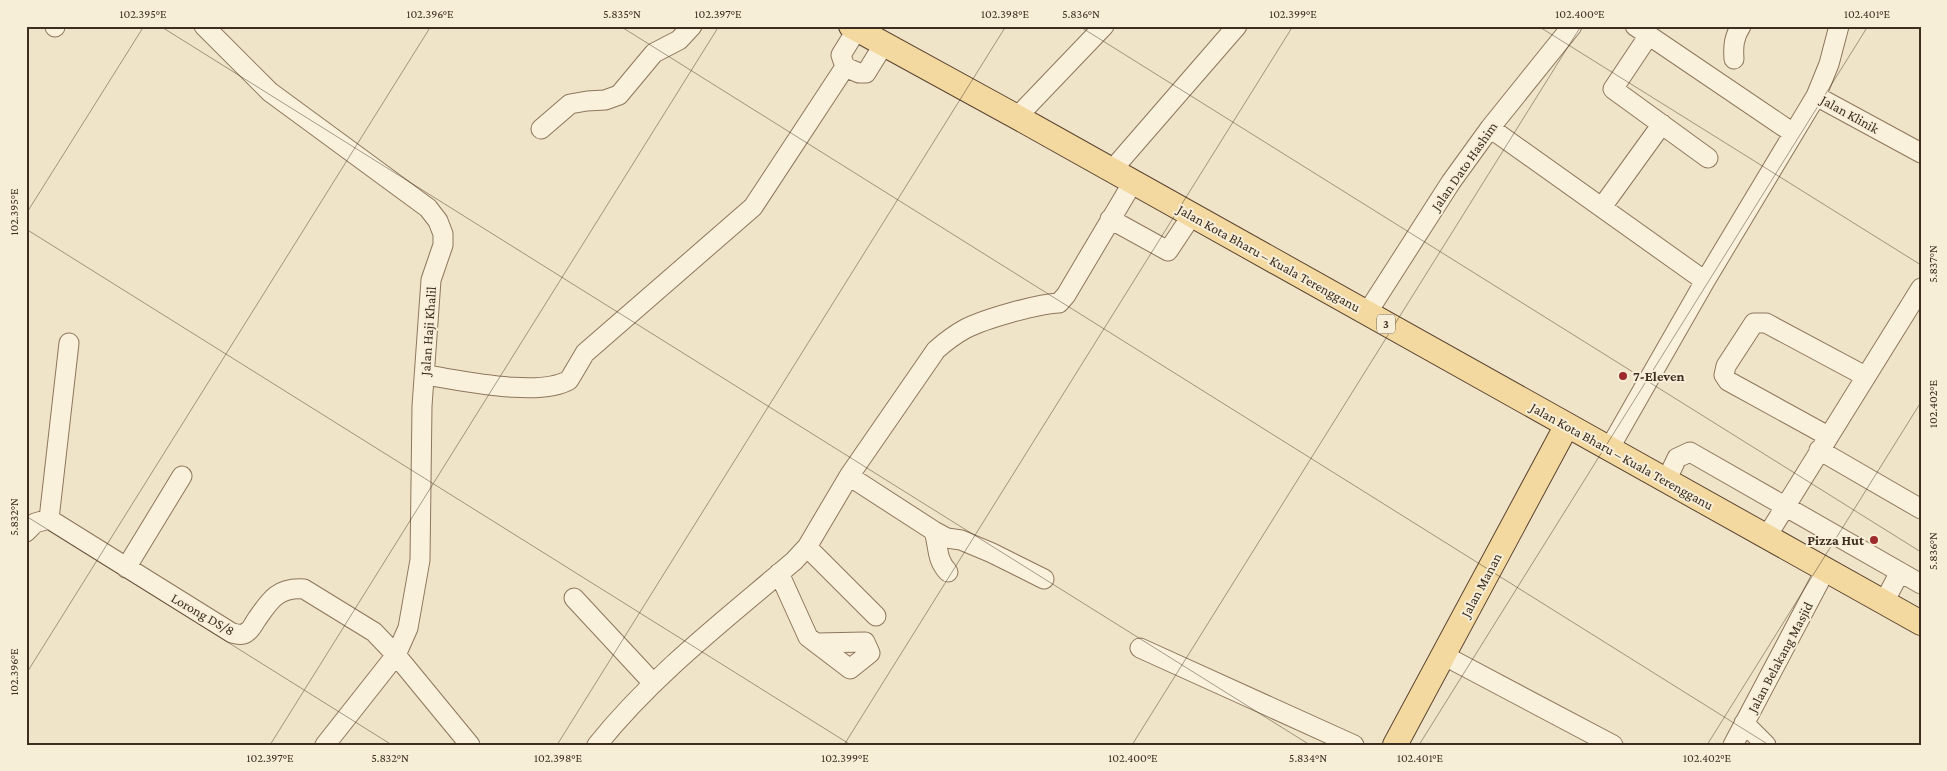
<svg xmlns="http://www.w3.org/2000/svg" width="1947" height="771" viewBox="0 0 1947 771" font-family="'Crimson Pro',serif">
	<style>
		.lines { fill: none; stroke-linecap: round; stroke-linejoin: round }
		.minor-casing { stroke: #8d765c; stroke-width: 21 }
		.major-casing { stroke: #5b4430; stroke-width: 26 }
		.minor { stroke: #faf1dc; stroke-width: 19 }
		.major { stroke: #f3d9a0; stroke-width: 24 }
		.ticks { fill: none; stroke: #3d2e20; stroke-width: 1; stroke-opacity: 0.45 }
		.poi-dot { fill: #9e2a2b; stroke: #f7eed8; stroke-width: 2 }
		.labels { text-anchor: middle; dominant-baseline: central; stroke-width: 4; stroke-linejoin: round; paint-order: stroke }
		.shield { fill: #f7eed8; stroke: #756857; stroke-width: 1 }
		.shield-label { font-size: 12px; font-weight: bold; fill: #3d2e20 }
		.street-label { font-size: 14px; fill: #3d2e20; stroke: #f7eed8 }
		.poi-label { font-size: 14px; font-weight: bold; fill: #3d2e20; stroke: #f7eed8; text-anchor: start }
		.neatline { fill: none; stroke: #3d2e20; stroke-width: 2 }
		.ticks-label { font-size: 12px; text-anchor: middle; fill: #3d2e20 }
	</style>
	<rect width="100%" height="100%" fill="#f0e4c8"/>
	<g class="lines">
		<defs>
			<path id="minor" d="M204,26L270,92L428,208L438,221L443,234V245L431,280L422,406L420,560L408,628L396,655L325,745
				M1635,26L1793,133
				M1839,26L1829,64L1816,96L1921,153
				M55,27V26
				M1649,35L1613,89L1708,158
				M1734,59C1733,46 1734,37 1741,26
				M845,67L859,73H866L884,44
				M1017,117L1104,26
				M1490,128L1705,281
				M541,129L570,104L587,101L605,100L619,95L654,53L679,40L692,26
				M1112,170L1237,26
				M1602,207L1662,124
				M1110,219L1168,251L1192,215
				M1367,313L1451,182L1490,128L1572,26
				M425,375C461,380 539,398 569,380L585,353L753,207L845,67L841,55L857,29
				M1828,436L1728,381L1724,375L1726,366L1754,323H1766L1865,376
				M1609,449L1705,281L1816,96
				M1819,450L1921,509
				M849,476L934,531L947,538L961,540L992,553L1044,579
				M1666,481L1677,458L1690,452L1921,584
				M49,519L69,343
				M934,531C939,548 936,559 948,572
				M26,532L35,523L49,519L232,633C237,634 243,636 247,632C251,630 254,623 257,619C270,600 278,587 304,589L374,632L396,655L470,745
				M1767,536L1921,288
				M807,547L876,616
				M126,568L182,476
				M779,573L808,637L850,669L870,653L865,642L817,643
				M574,598L653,683
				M1884,602L1900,572
				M1140,648L1354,745
				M1443,655L1613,745
				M1744,723L1766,745
				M597,745C654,674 726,619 794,561L807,547L849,476L936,350C945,342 954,335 965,329C984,319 1037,304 1059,303L1066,295L1133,182
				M1733,745L1826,569"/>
			<path id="major" d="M851,26L1017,117L1921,623
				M1395,745L1567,425"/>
		</defs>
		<!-- minor casing -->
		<use href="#minor" class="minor-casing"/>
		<!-- major casing -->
		<use href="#major" class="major-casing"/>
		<!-- minor -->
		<use href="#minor" class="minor"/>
		<!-- major -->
		<use href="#major" class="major"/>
	</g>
	<!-- ticks -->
	<path class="ticks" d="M160,26L1310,745M620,26L1769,745M1079,26L1921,552M1538,26L1921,265M26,214L144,26M26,229L851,745M26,516L392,745M26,674L431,26M270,745L719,26M557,745L1006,26M844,745L1293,26M1132,745L1581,26M1419,745L1868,26M1707,745L1921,402"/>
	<!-- markers -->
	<g class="poi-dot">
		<circle cx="1623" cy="376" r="5"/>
		<circle cx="1874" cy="540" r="5"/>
	</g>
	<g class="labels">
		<!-- shield labels -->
		<rect class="shield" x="1377" y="314.5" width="18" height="19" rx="4"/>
		<g class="shield-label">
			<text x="1386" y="324">3</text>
		</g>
		<!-- street labels -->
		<g class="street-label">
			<text transform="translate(1850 114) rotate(29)">Jalan Klinik</text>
			<text transform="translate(1464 166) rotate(-55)">Jalan Dato Hashim</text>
			<text transform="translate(1269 258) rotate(29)">Jalan Kota Bharu – Kuala Terengganu</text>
			<text transform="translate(428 331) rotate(-86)">Jalan Haji Khalil</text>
			<text transform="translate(1622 456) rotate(29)">Jalan Kota Bharu – Kuala Terengganu</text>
			<text transform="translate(1481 585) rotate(-62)">Jalan Manan</text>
			<text transform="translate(203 614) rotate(30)">Lorong DS/8</text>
			<text transform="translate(1780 657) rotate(-62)">Jalan Belakang Masjid</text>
		</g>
		<!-- poi labels -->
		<g class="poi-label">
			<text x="1633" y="376">7-Eleven</text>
			<text x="1864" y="540" text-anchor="end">Pizza Hut</text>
		</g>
	</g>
	<!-- border -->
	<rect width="1947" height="771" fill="none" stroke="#f7eed8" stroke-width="55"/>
	<rect x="28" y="28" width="1892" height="716" class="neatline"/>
	<g class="ticks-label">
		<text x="143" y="18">102.395°E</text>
		<text x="430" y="18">102.396°E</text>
		<text x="622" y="18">5.835°N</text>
		<text x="718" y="18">102.397°E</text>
		<text x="1005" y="18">102.398°E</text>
		<text x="1081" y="18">5.836°N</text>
		<text x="1293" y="18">102.399°E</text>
		<text x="1580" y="18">102.400°E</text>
		<text x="1867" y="18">102.401°E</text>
		<text transform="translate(14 212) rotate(-90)" y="4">102.395°E</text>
		<text transform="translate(1933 264) rotate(-90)" y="4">5.837°N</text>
		<text transform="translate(1933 404) rotate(-90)" y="4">102.402°E</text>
		<text transform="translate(14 517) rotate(-90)" y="4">5.832°N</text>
		<text transform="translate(1933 551) rotate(-90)" y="4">5.836°N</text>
		<text transform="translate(14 672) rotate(-90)" y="4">102.396°E</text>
		<text x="270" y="762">102.397°E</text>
		<text x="390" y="762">5.832°N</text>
		<text x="558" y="762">102.398°E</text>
		<text x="845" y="762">102.399°E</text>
		<text x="1133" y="762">102.400°E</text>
		<text x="1308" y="762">5.834°N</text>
		<text x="1420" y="762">102.401°E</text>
		<text x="1707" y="762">102.402°E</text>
	</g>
</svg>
